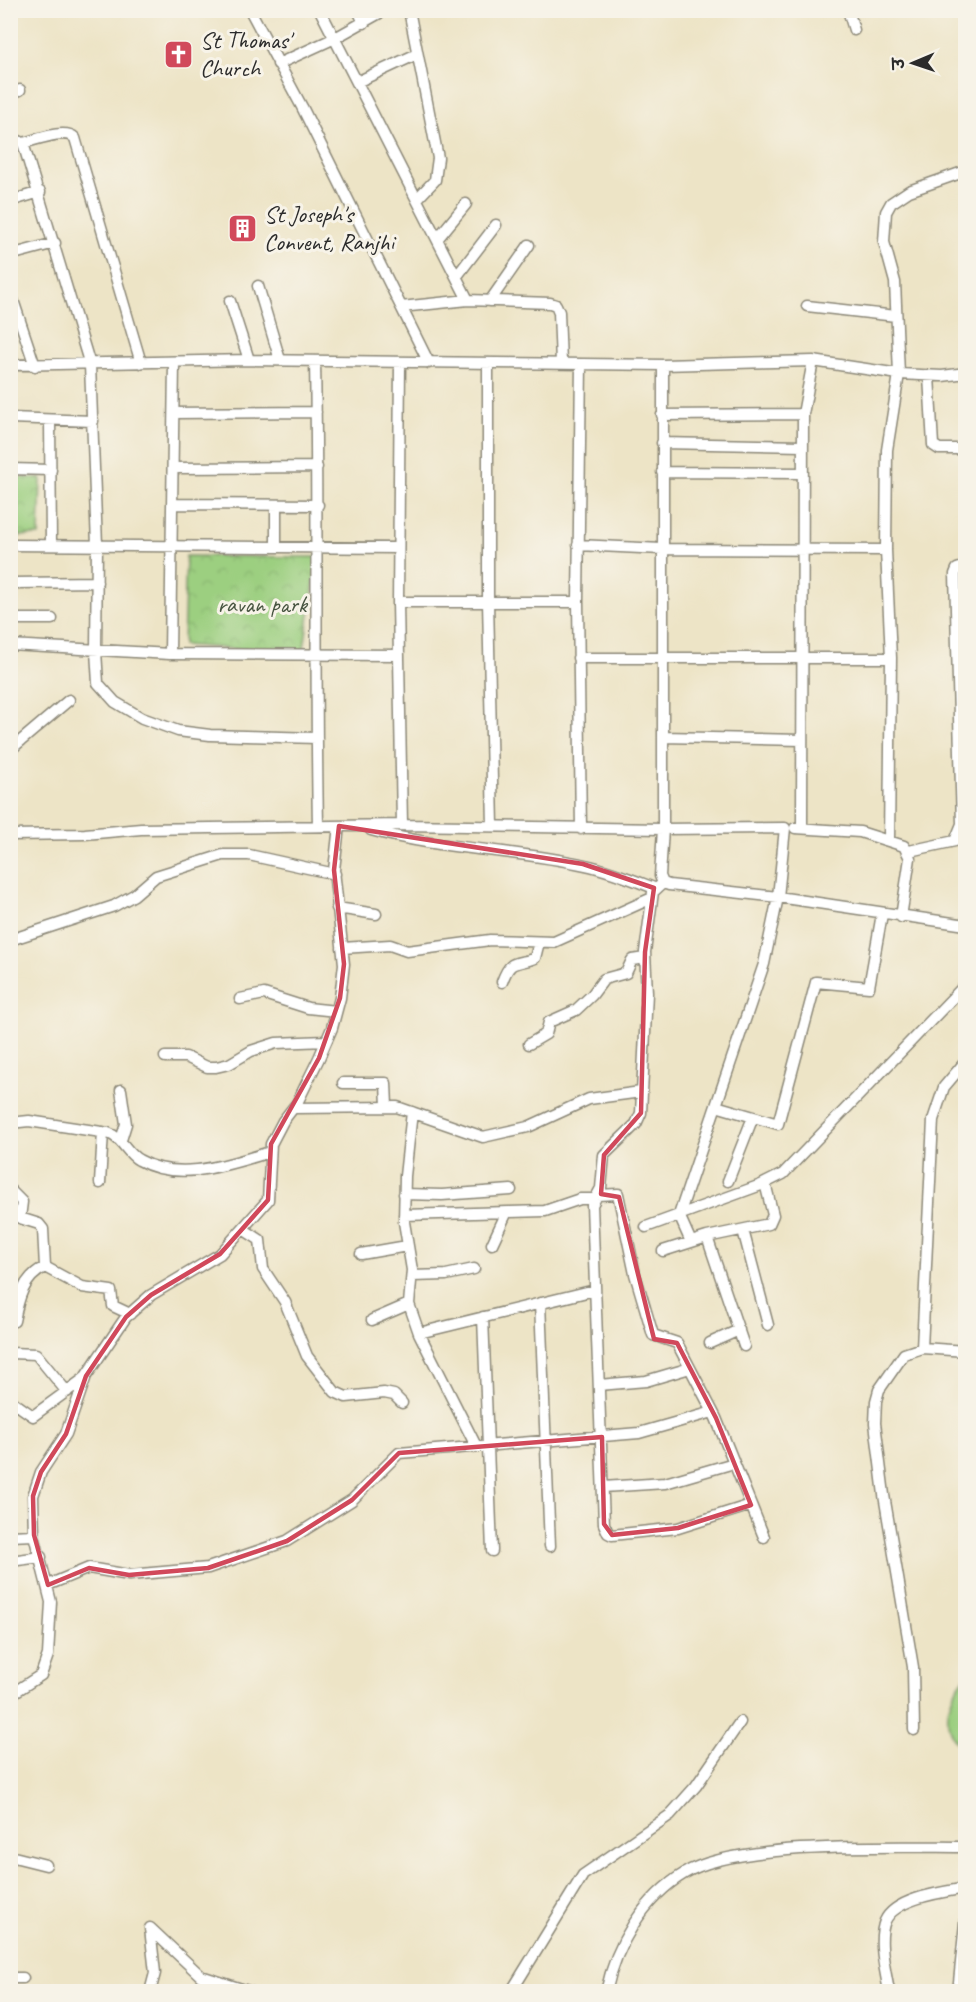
<svg xmlns="http://www.w3.org/2000/svg" width="976" height="2002" viewBox="0 0 976 2002" font-family="Caveat,'Playpen Sans Deva',sans-serif">
	<style>
		.grass { fill: #9ccf80; stroke: #647d56; stroke-width: 1.5 }
		.park { fill: url(#park-crowns); stroke: #647d56; stroke-width: 1.5 }
		.lines { fill: none; stroke-linecap: round; stroke-linejoin: round }
		.minor-casing { stroke: #8c8878; stroke-width: 13 }
		.minor { stroke: #fff; stroke-width: 10 }
		.marked { fill: none; stroke: #d1495b; stroke-width: 4.5; stroke-linejoin: round }
		.labels { text-anchor: middle; dominant-baseline: central; stroke-width: 6; stroke-linejoin: round; paint-order: stroke }
		.poi-label { font-size: 24px; fill: #2b2b2b; stroke: #f7f3e8; text-anchor: start }
		.park-label { font-size: 24px; fill: #475440; stroke: #f7f3e8 }
	</style>
	<defs>
		<pattern id="park-crowns" width="20" height="18" patternUnits="userSpaceOnUse" patternTransform="scale(1.5)"><rect width="20" height="18" fill="#9ccf80"/><path d="M2 6a3 3 0 1 1 6 0M12 15a3 3 0 1 1 6 0" fill="none" stroke="#87b26f"/></pattern>
	</defs>
	<rect width="100%" height="100%" fill="#f7f3e8"/>
	<filter id="ink" filterUnits="userSpaceOnUse"><feTurbulence type="fractalNoise" baseFrequency=".0167" numOctaves="2"/><feDisplacementMap in="SourceGraphic" scale="12" xChannelSelector="R" yChannelSelector="G"/><feConvolveMatrix kernelMatrix="1 2 1 2 8 2 1 2 1" color-interpolation-filters="sRGB"/></filter>
	<filter id="wash" filterUnits="userSpaceOnUse"><feTurbulence type="fractalNoise" baseFrequency=".008" numOctaves="4" result="noise"/><feDisplacementMap in="SourceGraphic" scale="24" xChannelSelector="R" yChannelSelector="G"/><feGaussianBlur stdDeviation="1.35" result="paint"/><feColorMatrix in="noise" values="0 0 0 0 0 0 0 0 0 0 0 0 0 0 0 0 0 1.4 0 .05"/><feComposite in="paint" operator="in"/></filter>
	<g filter="url(#wash)">
		<rect width="100%" height="100%" fill="#ede4c6"/>
		<!-- grass -->
		<path class="grass" d="M965,1677V1752C939,1729 945,1701 965,1677Z"/>
		<!-- park -->
		<path class="park" d="M11,477L41,478L39,535L11,536Z
			M186,556L318,557L303,654L183,645Z"/>
	</g>
	<g filter="url(#ink)">
		<g class="lines">
			<defs>
				<path id="minor" d="M250,10L302,107L429,363
					M320,10L468,300
					M358,10L364,23
					M409,10L438,158L435,180L418,198
					M848,10L854,30
					M278,64L335,38L385,10
					M357,82L417,54
					M10,93L20,90
					M10,137L23,143L90,365L97,545L96,651L98,683L115,702L142,718L178,731L210,735L316,738
					M23,143C36,140 65,128 75,138L141,363
					M966,171L909,191L891,203L886,212L884,242L895,282L899,374L942,376L966,373
					M10,201L40,192
					M438,238L466,204
					M10,255L55,243
					M457,276L496,225
					M258,286L280,360
					M10,291L35,366
					M230,301L249,360
					M490,301L529,245
					M807,306L896,316
					M401,307L468,300L550,303L556,305L559,312L561,363
					M315,362C318,517 315,671 318,826
					M400,363L398,602L402,825
					M488,363V601L493,826
					M10,365L249,360L663,365V829L785,828L778,897L764,964L679,1215L691,1242
					M663,365L813,361L899,374L887,450L886,550L891,658L889,841
					M929,376L933,445L939,449H966
					M174,413L316,412
					M662,415L803,414
					M10,418L93,421
					M50,420L51,545
					M662,443L802,446
					M174,468L317,467
					M10,469L51,470
					M662,472L802,473
					M173,504L318,505
					M10,545L398,548
					M578,545L662,549L886,550
					M276,546V505
					M16,583L97,582
					M398,602H578
					M10,619H52
					M10,645L170,654L399,655
					M170,654L174,363
					M578,658H891
					M663,737L802,740
					M10,750L69,700
					M795,828L860,832L904,846L910,858L901,917
					M802,828L803,414L813,361
					M581,829L578,602L581,364
					M371,830C441,850 515,849 585,865C609,870 631,879 654,888
					M10,835L85,834L141,829L402,825L663,829L660,876L663,883L669,885L778,897L966,925
					M909,851L955,841L962,824L955,574L957,569L966,566
					M663,883L653,892L645,952L647,993L641,1113L636,1124L604,1155L601,1188L592,1205L604,1524L608,1533L612,1535L678,1528L751,1505
					M337,908L376,914
					M10,940L114,906L134,895L156,876L223,855H249L335,874
					M342,948L390,945L407,951L490,940L554,942L652,898
					M502,982C511,957 516,966 535,958L539,942
					M240,999L264,994L308,1008L336,1011
					M529,1044L546,1034L549,1022L576,1010L592,995L604,979L626,973L632,960L645,958
					M165,1057H186L207,1067H216L229,1064L251,1051L276,1043L326,1041
					M343,1083H386L387,1106
					M716,1106L778,1124L816,982L869,987L882,914
					M294,1108L397,1107L483,1137L528,1127L589,1099L641,1092
					M412,1112L405,1176L404,1222L412,1270L409,1304L419,1333L476,1446
					M10,1123L29,1121L108,1133C123,1138 126,1153 139,1160C179,1183 229,1164 270,1152
					M121,1140L126,1124L121,1090
					M728,1181L753,1117
					M100,1183L103,1132
					M10,1190L22,1202L20,1218L39,1224L43,1229L45,1267L82,1287L111,1291L113,1306L130,1314
					M404,1194L442,1195L511,1190
					M597,1195L618,1194L635,1274L653,1335L677,1343L716,1418L764,1537
					M404,1215L545,1211L580,1199H594
					M646,1227L761,1185L783,1174L966,984
					M243,1229L260,1240L263,1269L285,1302L307,1356L335,1392L346,1397L384,1393L394,1395L402,1403
					M743,1230L768,1325
					M707,1237L744,1346
					M492,1244L506,1214
					M663,1251L707,1237L769,1224L773,1215L765,1183
					M361,1254L407,1246
					M412,1276L446,1275L474,1269
					M540,1303L550,1546
					M483,1317L492,1551
					M372,1320L409,1304
					M14,1321C18,1300 23,1277 45,1267
					M419,1333L595,1290
					M710,1343L739,1330
					M922,1348L933,1120L944,1087L966,1061
					M10,1353L36,1354L67,1392
					M599,1385L646,1381L690,1368
					M10,1400L33,1416L85,1378
					M603,1487L665,1483L734,1463
					M10,1536L34,1535
					M10,1561L41,1557
					M48,1585L89,1568L129,1575L208,1568L287,1541L352,1500L399,1453L639,1433L713,1412
					M10,1695L41,1675L48,1655L51,1602L34,1535L33,1496L41,1472L66,1434L86,1376L126,1317L151,1295L220,1254L268,1200L271,1144L283,1121L297,1103L319,1058L332,1028L340,998L344,964L334,870L339,826
					M914,1730L913,1667L884,1495L875,1423L876,1401L879,1390L904,1354L922,1348L966,1351
					M10,1856L46,1865
					M10,1978H23
					M150,1992L155,1973L150,1928L201,1976L251,1992
					M511,1992L583,1875L670,1815L696,1786L740,1722
					M606,1992C616,1945 643,1898 685,1873C737,1841 900,1847 966,1847
					M889,1992C886,1972 877,1941 885,1921C895,1898 943,1892 966,1888
					M958,1992L966,1913"/>
			</defs>
			<!-- minor casing -->
			<use href="#minor" class="minor-casing"/>
			<!-- minor -->
			<use href="#minor" class="minor"/>
		</g>
	</g>
	<!-- marked area -->
	<path class="marked" d="M339,826L583,864L654,888L645,952L641,1113L604,1155L601,1194L619,1197L654,1339L677,1343L716,1418L751,1505L678,1528L612,1535L604,1524L602,1437L399,1453L352,1500L287,1541L208,1568L129,1575L89,1568L48,1585L34,1535L33,1496L41,1472L66,1434L86,1376L126,1317L151,1295L220,1254L268,1200L271,1144L319,1058L340,998L344,964L334,870Z"/>
	<!-- icons -->
	<defs>
		<symbol id="church-square" viewBox="-11 -11 22 22"><rect x="-9" y="-9" width="18" height="18" rx="4" fill="#d1495b" stroke="#f7f3e8"/><path d="M-1.2-6h2.4v3.5h3.3v2.4h-3.3V6h-2.4V-.1h-3.3v-2.4h3.3Z" fill="#fff"/></symbol>
		<symbol id="building-square" viewBox="-11 -11 22 22"><rect x="-9" y="-9" width="18" height="18" rx="4" fill="#d1495b" stroke="#f7f3e8"/><path d="M-4-6H4V6H1V3H-1V6H-4ZM-2.5-4.3h1.7v1.8h-1.7ZM.8-4.3h1.7v1.8H.8ZM-2.5-1h1.7V.8h-1.7ZM.8-1h1.7V.8H.8Z" fill="#fff"/></symbol>
	</defs>
	<g fill-rule="evenodd">
		<use href="#church-square" x="162" y="38" width="33" height="33"/>
		<use href="#building-square" x="226" y="212" width="33" height="33"/>
	</g>
	<g class="labels">
		<!-- poi labels -->
		<g class="poi-label">
			<text x="200" y="40">St Thomas'<tspan x="200" dy="28">Church</tspan></text>
			<text x="264" y="214">St Joseph's<tspan x="264" dy="28">Convent, Ranjhi</tspan></text>
		</g>
		<!-- park labels -->
		<g class="park-label">
			<text x="262" y="604">ravan park</text>
		</g>
	</g>
	<!-- margin -->
	<rect width="976" height="2002" fill="none" stroke="#f7f3e8" stroke-width="36"/>
	<!-- north arrow -->
	<g transform="translate(913 63) rotate(268)" stroke="#f7f3e8" stroke-width="4.5" paint-order="stroke">
	<path d="M0-4.5L10 22L0 15L-10 22Z" fill="#2b2b2b"/>
	<text y="-9" font-size="16" font-weight="bold" text-anchor="middle" fill="#2b2b2b">उ</text>
	</g>
</svg>
